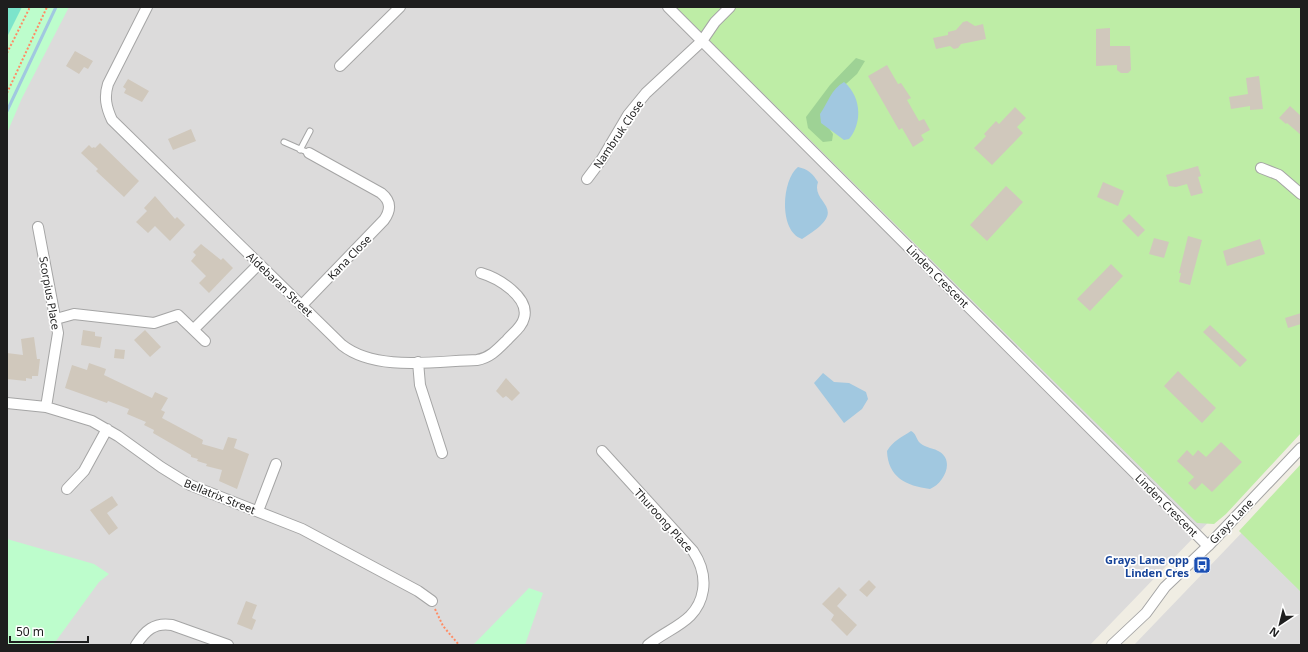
<svg xmlns="http://www.w3.org/2000/svg" width="1308" height="652" viewBox="0 0 1308 652" font-family="'Noto Sans',sans-serif">
	<style>
		.residential { fill: #dcdbdb }
		.grass { fill: #beeda6 }
		.forest { fill: #9ed295 }
		.park { fill: #bdfdcc }
		.pitch { fill: #7ce4cb }
		.water { fill: #a1c8e0 }
		.lines { fill: none; stroke-linecap: round; stroke-linejoin: round }
		.stream { stroke: #a1c8e0; stroke-width: 3 }
		.building { fill: #d0c8bc }
		.lane-casing { stroke: #a5a5a5; stroke-width: 7 }
		.street-casing { stroke: #a5a5a5; stroke-width: 12 }
		.path { stroke: #ff8c65; stroke-width: 2; stroke-dasharray: 2 2; stroke-linecap: butt }
		.lane { stroke: #fff; stroke-width: 5 }
		.street { stroke: #fff; stroke-width: 10 }
		.labels { text-anchor: middle; dominant-baseline: central; stroke-width: 3.5; stroke-linejoin: round; paint-order: stroke }
		.street-label { font-size: 11px; fill: #1e1e1e; stroke: #fff }
		.transit-label { font-size: 11px; font-weight: bold; fill: #164399; stroke: #fff; text-anchor: end }
	</style>
	<rect width="100%" height="100%" fill="#f0ede3"/>
	<!-- residential -->
	<path class="residential" d="M7,7H1301V426L1090,645H7Z
		M1301,471V645H1134Z"/>
	<!-- grass -->
	<path class="grass" d="M676,7H1299L1301,9V433L1226,514L1214,524L1197,523Z
		M1301,464V592L1239,531Z"/>
	<!-- forest -->
	<path class="forest" d="M856,58L865,61L857,74L837,92L823,120L833,134L832,141L823,142L808,128L806,117L830,85Z"/>
	<!-- park -->
	<path class="park" d="M7,7H69L22,98L7,133Z
		M7,539L94,564L109,574L99,582L53,645H7Z
		M529,588L543,593L525,645H473Z"/>
	<!-- pitch -->
	<path class="pitch" d="M7,7H22L7,37Z"/>
	<!-- water -->
	<path class="water" d="M844,82C861,96 863,122 849,139L844,140L821,123L820,114C828,103 831,89 844,82Z
		M798,167C808,169 813,174 818,182C810,205 854,207 802,239C778,231 782,179 798,167Z
		M823,373L834,382L849,383L866,392L868,399L862,409L844,423L814,383Z
		M911,431C916,433 916,439 920,443C926,448 934,448 940,452C955,462 943,484 930,489C906,486 888,477 887,451C893,441 902,437 911,431Z"/>
	<g class="lines">
		<!-- stream -->
		<path class="stream" d="M7,111L56,7"/>
	</g>
	<!-- building -->
	<path class="building" d="M967,21L975,26L983,24L986,39L961,44L958,48L954,49L950,46L936,49L933,38L948,35V32L956,30L963,22Z
		M1110,28V46H1130L1131,70L1128,73H1121L1117,70V65L1096,66V29Z
		M75,51L93,61L88,69L84,67L79,74L66,66Z
		M887,65L898,84L901,83L911,98L907,100L919,121L924,119L930,130L921,135L924,140L913,147L902,128L899,130L868,76Z
		M1259,76L1263,109L1250,110V106L1231,109L1229,97L1248,94L1246,78Z
		M128,79L149,91L142,102L124,93L126,89L123,87Z
		M1290,106L1301,116V135L1287,123L1286,124L1279,118Z
		M1015,107L1026,118L1017,127L1023,133L992,165L974,148L986,136L984,134L996,121L999,124Z
		M191,129L196,141L173,150L168,139Z
		M100,143L139,181L124,197L96,171L98,169L81,153L89,145L92,148L94,147L95,148Z
		M1198,166L1201,176L1198,177L1203,193L1191,196L1187,184L1176,187L1169,186L1166,175Z
		M1103,182L1124,191L1118,206L1097,197Z
		M1006,186L1023,202L987,241L970,225Z
		M155,196L175,219L177,217L185,225L170,241L155,226L148,233L136,222L147,211L144,208Z
		M1129,214L1145,230L1138,237L1122,221Z
		M1188,236L1202,240L1190,285L1179,282L1181,273H1179Z
		M1154,238L1169,242L1164,258L1149,254Z
		M1260,239L1265,254L1227,266L1223,251Z
		M201,244L221,260L223,258L233,268L209,293L199,283L206,276L191,261L196,255L193,252Z
		M1111,264L1123,276L1090,311L1077,299Z
		M1301,313V324L1288,328L1285,318Z
		M1210,325L1247,360L1240,367L1203,332Z
		M83,330L95,332V336L102,337L100,348L81,345Z
		M145,330L161,347L150,357L134,340Z
		M34,337L37,359H40L38,376H32V379L26,378V381L7,379V353L23,355L21,339Z
		M115,349L125,350L124,359L114,358Z
		M89,363L106,369L104,375L152,398L155,392L168,398L161,410L165,412L162,418L203,440L202,444L223,450L228,437L237,439L234,448L249,454L237,489L219,481L222,470L206,466L207,464L197,461L198,459L191,457V455L153,433L154,430L144,425L146,422L127,414L129,409L108,401L107,403L65,388L72,365L87,370Z
		M1178,371L1216,408L1202,423L1164,386Z
		M506,378L520,393L512,401L506,396L503,398L496,391Z
		M1221,442L1242,462L1212,492L1202,483L1195,490L1188,483L1194,477L1177,461L1187,450L1193,456L1198,450L1206,457Z
		M112,496L118,505L107,513L118,528L109,535L90,510Z
		M869,580L876,587L867,597L859,590Z
		M839,587L847,595L837,606L857,625L847,636L831,620L834,615L822,604Z
		M246,601L257,605L252,618L256,620L252,630L237,624Z"/>
	<g class="lines">
		<defs>
			<path id="lane" d="M284,142L309,153
				M300,150L310,131"/>
			<path id="street" d="M147,7L108,84C104,97 106,107 112,120L342,345C376,372 436,361 477,360C490,358 498,349 507,340C513,333 522,327 524,318C530,297 498,278 481,273
				M668,7L1208,546
				M340,66L400,7
				M1261,168L1279,175L1301,194
				M587,179L602,159L628,115L646,93L702,41L715,22L730,7
				M38,227L58,333L46,407
				M302,305L384,220C391,210 391,201 381,193L309,153
				M56,319L74,314L154,323L178,315L205,341
				M194,329L259,264
				M418,362L420,385L442,453
				M7,403L46,407L92,421L118,436L161,467L190,485L302,529L418,591L432,601
				M602,451L693,551C701,563 705,576 703,590C698,622 670,627 648,645
				M67,489L84,471L107,429
				M258,511L276,464
				M136,645C145,631 154,622 172,625L228,645
				M1112,645L1146,613L1165,587L1208,546L1301,448"/>
		</defs>
		<!-- lane casing -->
		<use href="#lane" class="lane-casing"/>
		<!-- street casing -->
		<use href="#street" class="street-casing"/>
		<!-- path -->
		<path class="path" d="M7,53L30,7
			M7,93L47,7
			M435,609L443,626L459,645"/>
		<!-- lane -->
		<use href="#lane" class="lane"/>
		<!-- street -->
		<use href="#street" class="street"/>
	</g>
	<!-- icons -->
	<defs>
		<symbol id="bus-square" viewBox="-11 -11 22 22"><rect x="-9" y="-9" width="18" height="18" rx="4" fill="#1a4fb4" stroke="#fff"/><path d="M-5-6H5V4H4V6H2V4H-2V6H-4V4H-5ZM-3.5-4V0h7V-4ZM-3.5 1.2v1.5H-2V1.2ZM2 1.2v1.5H3.5V1.2Z" fill="#fff"/></symbol>
	</defs>
	<g fill-rule="evenodd">
		<use href="#bus-square" x="1192" y="555" width="20" height="20"/>
	</g>
	<g class="labels">
		<!-- street labels -->
		<g class="street-label">
			<text transform="translate(618 134) rotate(-56)">Nambruk Close</text>
			<text transform="translate(349 257) rotate(-46)">Kana Close</text>
			<text transform="translate(938 276) rotate(45)">Linden Crescent</text>
			<text transform="translate(280 284) rotate(44)">Aldebaran Street</text>
			<text transform="translate(50 293) rotate(80)">Scorpius Place</text>
			<text transform="translate(220 496) rotate(22)">Bellatrix Street</text>
			<text transform="translate(1167 505) rotate(45)">Linden Crescent</text>
			<text transform="translate(664 520) rotate(48)">Thuroong Place</text>
			<text transform="translate(1231 521) rotate(-46)">Grays Lane</text>
		</g>
		<!-- transit labels -->
		<g class="transit-label">
			<text x="1189" y="559">Grays Lane opp<tspan x="1189" dy="13">Linden Cres</tspan></text>
		</g>
	</g>
	<!-- border -->
	<rect width="1308" height="652" fill="none" stroke="#1e1e1e" stroke-width="16"/>
	<!-- north arrow -->
	<g transform="translate(1280 624) rotate(215)" stroke="#ffffff" stroke-width="3" paint-order="stroke">
	<path d="M0-3L7 15L0 10L-7 15Z" fill="#1e1e1e"/>
	<text y="-6" font-size="11" font-weight="bold" text-anchor="middle" fill="#1e1e1e">N</text>
	</g>
	<!-- scale -->
	<path d="M10 636v6h78v-6" fill="none" stroke="#1e1e1e" stroke-width="2"/>
	<text x="16" y="636" font-size="12" fill="#1e1e1e" stroke="#ffffff" stroke-width="3" paint-order="stroke">50 m</text>
</svg>
